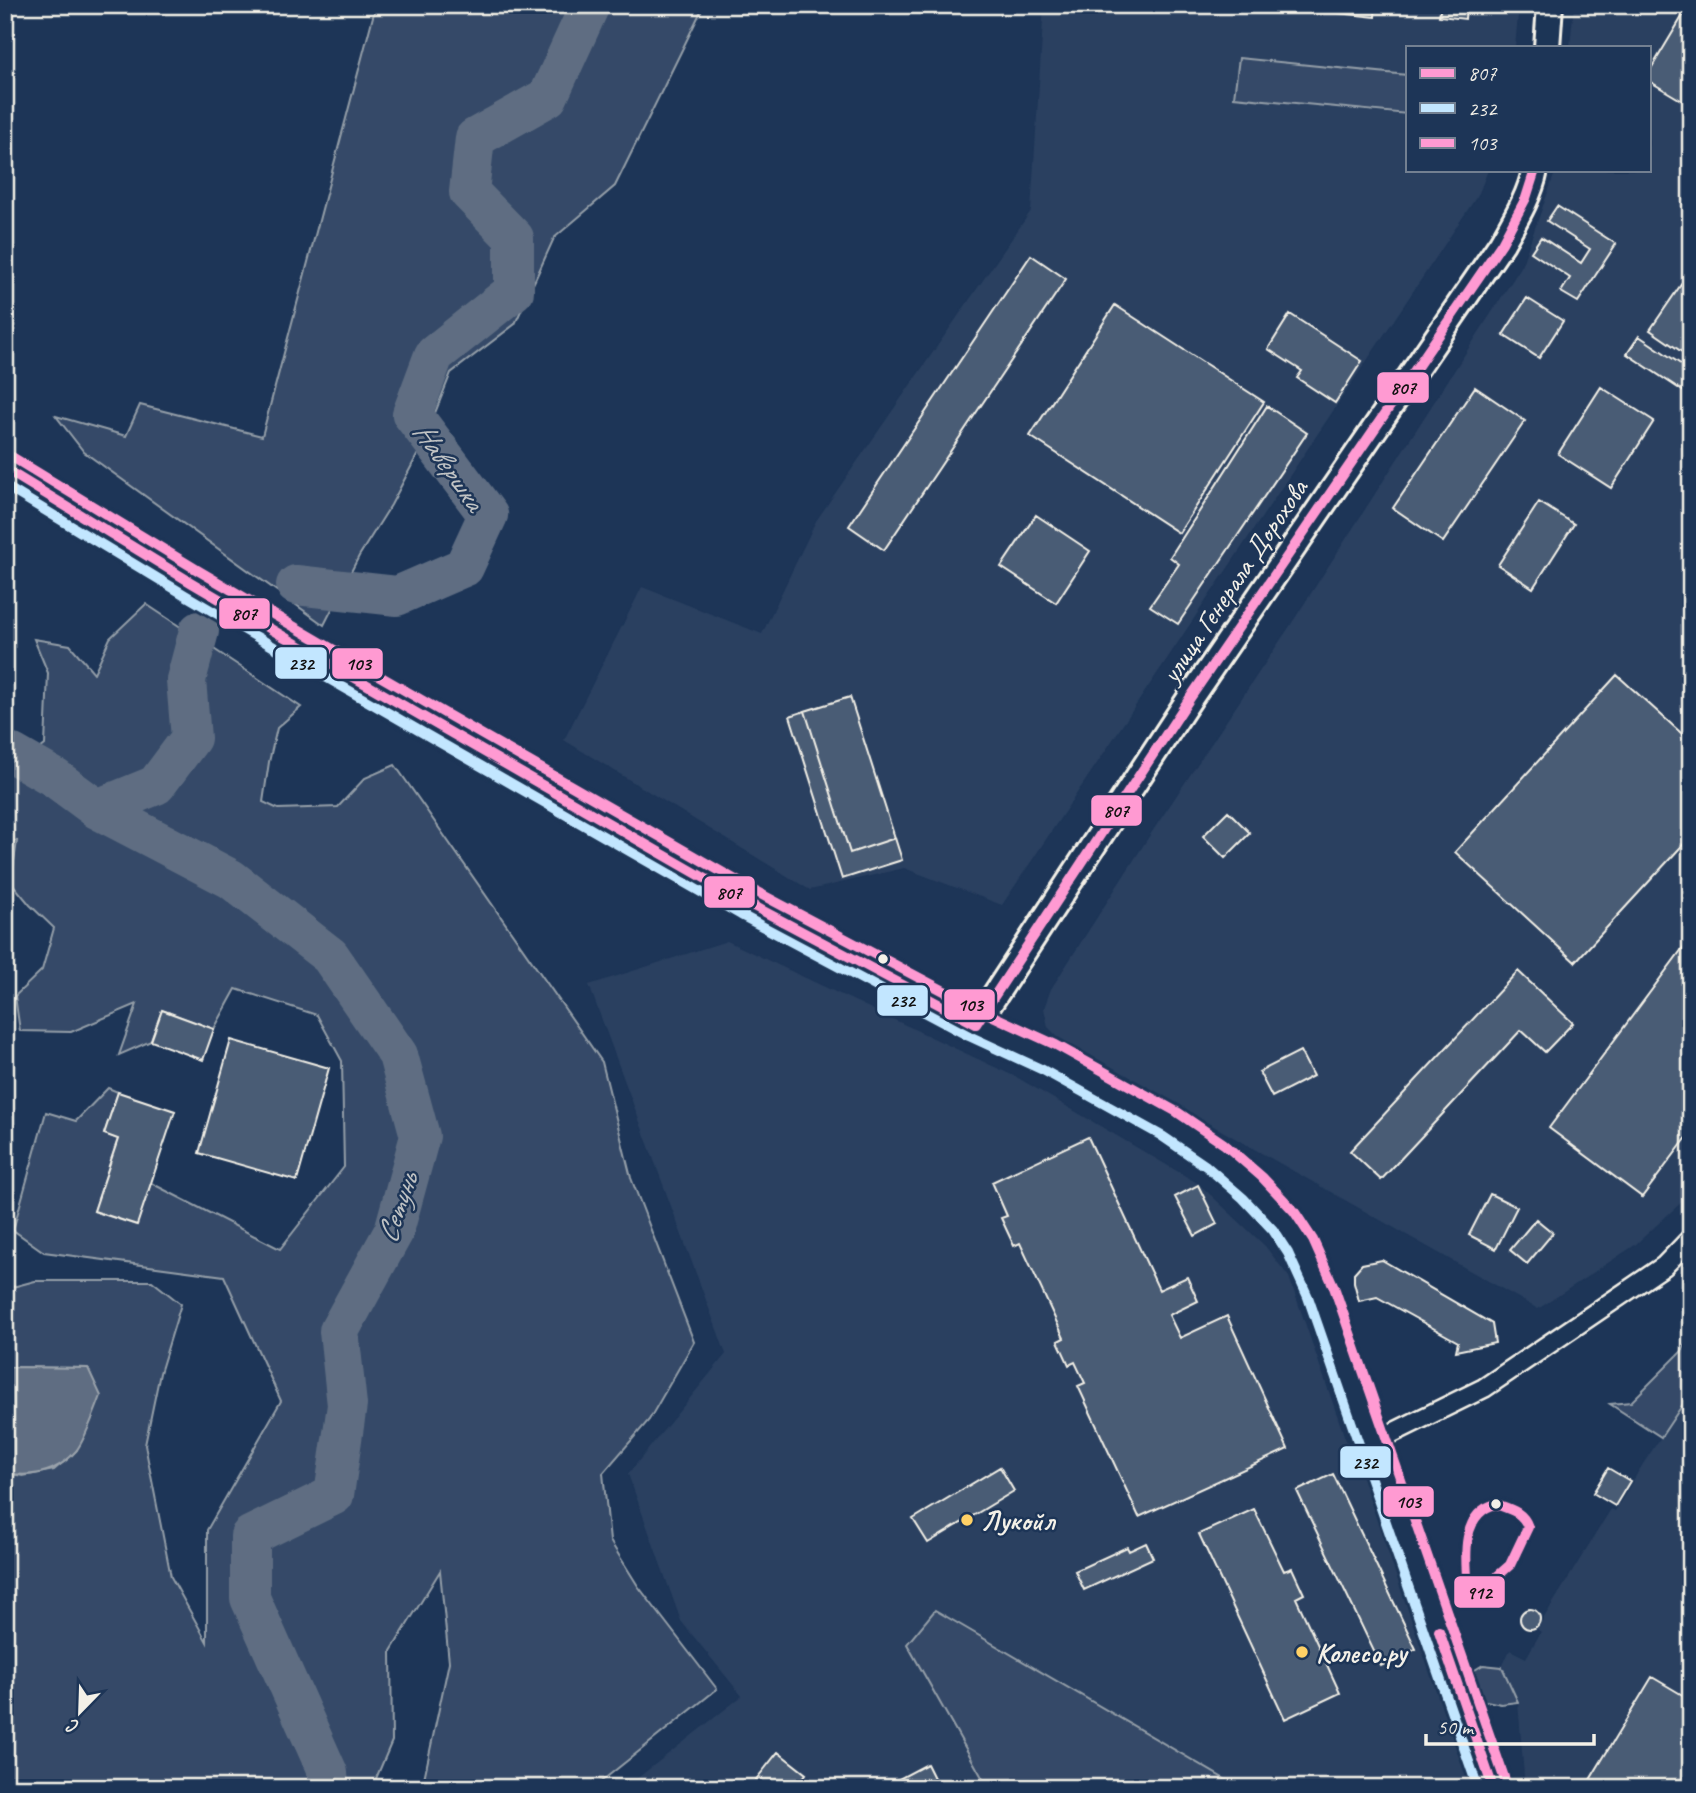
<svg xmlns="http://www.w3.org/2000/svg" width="1696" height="1793" viewBox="0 0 1696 1793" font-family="Caveat,sans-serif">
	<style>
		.built { fill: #2a4060 }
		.green { fill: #354a67; stroke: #949ea8; stroke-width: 2 }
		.water { fill: #5e6d82; stroke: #9aa2ab; stroke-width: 2 }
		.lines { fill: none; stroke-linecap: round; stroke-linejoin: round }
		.river { stroke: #5e6d82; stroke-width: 40 }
		.building { fill: #485b74; stroke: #f4f1e8; stroke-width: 2 }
		.street-casing { stroke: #f4f1e8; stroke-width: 23 }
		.secondary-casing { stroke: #f4f1e8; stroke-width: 30 }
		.street { stroke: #1d3557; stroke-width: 18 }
		.secondary { stroke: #1d3557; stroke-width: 24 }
		.bus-1-casing { stroke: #1d3557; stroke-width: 16 }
		.bus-2-casing { stroke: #1d3557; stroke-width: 16 }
		.bus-3-casing { stroke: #1d3557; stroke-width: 16 }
		.bus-4-casing { stroke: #1d3557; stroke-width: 16 }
		.bus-1 { stroke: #ff9ad2; stroke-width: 10 }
		.bus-2 { stroke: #c2e6ff; stroke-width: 10 }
		.bus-3 { stroke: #ff9ad2; stroke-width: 10 }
		.bus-4 { stroke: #ff9ad2; stroke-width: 10 }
		.bus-dot { fill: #f4f1e8; stroke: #1d3557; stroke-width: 2.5 }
		.poi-dot { fill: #ffd166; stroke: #1d3557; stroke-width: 2.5 }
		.labels { text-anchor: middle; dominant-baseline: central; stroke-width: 5; stroke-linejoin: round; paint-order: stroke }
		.street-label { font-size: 28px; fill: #f4f1e8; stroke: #1d3557 }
		.poi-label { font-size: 28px; font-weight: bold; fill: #f4f1e8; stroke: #1d3557; text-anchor: start }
		.water-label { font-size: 30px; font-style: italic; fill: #c0c3c4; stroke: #1d3557 }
		.line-badge { stroke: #1d3557; stroke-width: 2.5 }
		.pale-badge-label { font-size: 19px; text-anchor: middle; font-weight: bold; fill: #111 }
	</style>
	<rect width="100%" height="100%" fill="#1d3557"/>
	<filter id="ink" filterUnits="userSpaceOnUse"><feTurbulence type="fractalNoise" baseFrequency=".0143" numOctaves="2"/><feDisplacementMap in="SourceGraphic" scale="14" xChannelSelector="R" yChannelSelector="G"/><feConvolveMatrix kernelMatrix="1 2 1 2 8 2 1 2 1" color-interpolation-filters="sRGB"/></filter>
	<g filter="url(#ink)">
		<!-- built -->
		<path class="built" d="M1044,5H1519L1515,47H1407V170H1488L1479,193L1002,905L904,868L810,890L564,740L642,587L762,634L816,521L1031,211Z
			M1574,5H1691V1192L1685,1199L1635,1245L1538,1309L1061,1040L1048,1027L1044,1008L1051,989L1150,835L1290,626L1521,267L1556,170H1649V47H1570Z
			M727,941L1018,1078L1199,1184L1265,1246L1289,1277L1345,1438L1364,1477L1453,1718L1471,1788H625L742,1696L681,1621L628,1474L726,1354L589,985Z
			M1691,1392V1788H1525L1518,1702L1502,1667L1510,1650L1526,1658L1541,1632L1537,1629L1611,1509L1615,1511L1643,1464Z"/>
		<!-- green -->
		<path class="green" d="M376,5H704L615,186L554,238L515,324L451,373L421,448L391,505L359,556L324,625L84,452L56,416L126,436L140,405L262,436Z
			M1239,58L1407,75V114L1234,97Z
			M146,604L301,707L277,728L269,762L263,802L278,809L338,807L365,778L395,765L602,1062L631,1178L694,1342L649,1420L603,1473L610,1541L638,1586L717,1689L593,1788H422L449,1662L440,1571L391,1651L392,1741L372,1788H5V1473L23,1476L54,1470L77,1450L87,1368L5,1367V1289L35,1281H152L181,1304L160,1373L145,1445L171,1577L207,1642V1530L281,1401L224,1276L44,1252L13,1230L46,1112L76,1121L108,1088L118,1092L104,1134L118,1139L94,1211L136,1225L151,1183L280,1249L344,1167L342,1061L317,1015L236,989L214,1029L162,1010L151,1041L119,1055L137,1004L71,1032L20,1031L15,996L42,970L54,928L30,905L11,882L17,841L5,840V776L45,745L48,673L34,639L70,645L94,673L110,638Z
			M1691,1335V1392L1661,1437L1610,1404L1631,1402L1682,1351Z
			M935,1610L1240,1788H988L907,1644Z
			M1483,1665L1502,1667L1518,1702L1501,1704L1462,1696L1457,1681Z"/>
		<!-- water -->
		<path class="water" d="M5,1367L88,1368L101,1396C96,1409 84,1442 76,1451C57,1473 33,1478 5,1473Z"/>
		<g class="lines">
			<!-- river -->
			<path class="river" d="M296,585L397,596L464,567L488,515L412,414L434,355L514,291V238L469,192L475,138L548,97L590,5
				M5,753L13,754L55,778L97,809L231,879L330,956L398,1055L420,1136L394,1231L339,1331L347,1405L334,1495L250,1536V1598L328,1773L329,1788
				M97,809L156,785L191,738L186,680L199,631"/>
		</g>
		<!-- building -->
		<path class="building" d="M1263,5H1376L1375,17Z
			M1441,5H1466L1465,19L1439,16Z
			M1688,7L1691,9V106L1649,81V72Z
			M1557,206L1616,244L1578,302L1561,292L1570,278L1531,252L1541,237L1581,263L1590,249L1547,221Z
			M1031,255L1066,279L884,550L849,526Z
			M1691,270V358L1650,330Z
			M1527,298L1563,321L1539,358L1503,335Z
			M1115,305L1264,402L1179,533L1030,436Z
			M1290,314L1362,361L1335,403L1297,378L1302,371L1268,349Z
			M1639,336L1691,371V392L1689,395L1627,354Z
			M1475,387L1525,421L1443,542L1393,508Z
			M1601,387L1654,421L1611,488L1558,454Z
			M1267,406L1307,433L1178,624L1150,606L1179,564L1170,557Z
			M1539,502L1574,524L1533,588L1498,565Z
			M1036,515L1090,551L1056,603L1001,567Z
			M1617,675L1691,742V836L1575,962L1455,852Z
			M850,697L895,838L850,853L805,711Z
			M805,711L850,853L895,838L902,860L842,879L790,716Z
			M1228,811L1250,833L1225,858L1203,836Z
			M1691,937V1132L1642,1197L1549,1128Z
			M1518,971L1573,1023L1545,1052L1521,1030L1381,1180L1350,1151Z
			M162,1010L214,1029L203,1060L151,1041Z
			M231,1040L329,1068L297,1181L199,1153Z
			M1300,1051L1313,1076L1272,1097L1259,1072Z
			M118,1092L175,1111L137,1225L94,1211L118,1139L104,1134Z
			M1088,1137L1159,1290L1187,1277L1198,1301L1169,1315L1180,1338L1227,1316L1288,1449L1139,1517L1078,1386L1085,1383L1075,1362L1069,1365L1058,1341L1064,1338L1020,1243L1014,1246L1001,1218L1007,1216L992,1182Z
			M1198,1185L1217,1224L1195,1236L1175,1197Z
			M1490,1194L1517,1207L1496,1249L1469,1235Z
			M1536,1219L1553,1233L1527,1264L1510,1250Z
			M1382,1260L1492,1324L1495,1343L1456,1351L1458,1342L1377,1297L1359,1301L1354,1282V1273L1362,1264Z
			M1000,1467L1014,1491L928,1543L913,1519Z
			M1608,1468L1630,1481L1615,1506L1593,1493Z
			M1333,1474L1416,1649L1381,1666L1297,1491Z
			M1254,1509L1284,1571L1292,1568L1304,1594L1296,1598L1340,1693L1285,1719L1199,1534Z
			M1146,1543L1153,1558L1084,1590L1075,1571L1127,1547L1129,1551Z
			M1520 1619a10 10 0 1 1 20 0a10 10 0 1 1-20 0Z
			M1652,1677L1691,1700V1788H1585Z
			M778,1752L806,1774L795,1788H761L754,1782Z
			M927,1764L939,1788H882Z"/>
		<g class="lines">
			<defs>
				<path id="street" d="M1374,1442L1484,1388L1664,1266L1691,1238"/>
				<path id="secondary" d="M1547,47L1550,5
					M5,469L192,583L322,659L748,903L976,1024L1049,1057L1169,1124L1215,1155L1253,1188L1284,1221L1300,1246L1321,1292L1374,1442L1493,1788
					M976,1024L1190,698L1502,243C1515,220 1530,196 1535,170"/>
			</defs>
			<!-- street casing -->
			<use href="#street" class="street-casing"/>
			<!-- secondary casing -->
			<use href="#secondary" class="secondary-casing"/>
			<!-- street -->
			<use href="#street" class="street"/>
			<!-- secondary -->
			<use href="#secondary" class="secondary"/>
			<defs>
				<path id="bus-1" d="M5,469L192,583L322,659L748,903L976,1024
					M976,1024L1190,698L1502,243L1526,198L1535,170"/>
				<path id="bus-2" d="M5,486L185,595L315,671L741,915L969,1036L1043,1070L1162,1136L1206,1166L1243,1198L1273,1230L1288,1253L1308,1297L1478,1788"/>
				<path id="bus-3" d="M12,457L199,571L329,647L755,891L982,1011L1056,1045L1177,1112L1224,1144L1262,1177L1294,1211L1313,1240L1334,1287L1506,1783"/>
				<path id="bus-4" d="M1496,1504C1510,1509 1523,1512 1528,1527L1510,1565L1469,1601C1467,1570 1456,1514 1496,1504Z
					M1439,1631L1493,1788"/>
			</defs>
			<!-- bus-1 casing -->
			<use href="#bus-1" class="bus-1-casing"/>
			<!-- bus-2 casing -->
			<use href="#bus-2" class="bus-2-casing"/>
			<!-- bus-3 casing -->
			<use href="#bus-3" class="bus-3-casing"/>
			<!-- bus-4 casing -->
			<use href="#bus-4" class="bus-4-casing"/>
			<!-- bus-1 -->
			<use href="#bus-1" class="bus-1"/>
			<!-- bus-2 -->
			<use href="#bus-2" class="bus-2"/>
			<!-- bus-3 -->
			<use href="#bus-3" class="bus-3"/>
			<!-- bus-4 -->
			<use href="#bus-4" class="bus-4"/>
		</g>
	</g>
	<!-- markers -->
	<g class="bus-dot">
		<circle cx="883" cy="959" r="6"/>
		<circle cx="1496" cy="1504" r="6"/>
	</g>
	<g class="poi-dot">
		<circle cx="967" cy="1520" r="7"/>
		<circle cx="1302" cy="1652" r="7"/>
	</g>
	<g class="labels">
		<!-- street labels -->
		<g class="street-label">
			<text transform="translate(1234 581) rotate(-56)">улица Генерала Дорохова</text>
		</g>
		<!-- poi labels -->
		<g class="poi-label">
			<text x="981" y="1520">Лукойл</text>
			<text x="1316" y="1652">Колесо.ру</text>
		</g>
		<!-- water labels -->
		<g class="water-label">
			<text transform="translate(449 466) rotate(55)">Навершка</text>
			<text transform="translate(397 1208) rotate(-71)">Сетунь</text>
		</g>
	</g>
	<g class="line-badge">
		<rect x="1376" y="371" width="54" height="33" rx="7" fill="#ff9ad2"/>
		<rect x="218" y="597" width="53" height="33" rx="7" fill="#ff9ad2"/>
		<rect x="274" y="646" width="54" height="34" rx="7" fill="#c2e6ff"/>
		<rect x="331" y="647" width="53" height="33" rx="7" fill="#ff9ad2"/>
		<rect x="1090" y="794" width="53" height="33" rx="7" fill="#ff9ad2"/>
		<rect x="703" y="875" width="53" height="34" rx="7" fill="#ff9ad2"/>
		<rect x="876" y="984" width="53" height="33" rx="7" fill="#c2e6ff"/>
		<rect x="943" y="988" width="53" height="33" rx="7" fill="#ff9ad2"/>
		<rect x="1339" y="1445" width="53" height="34" rx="7" fill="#c2e6ff"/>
		<rect x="1382" y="1485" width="53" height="33" rx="7" fill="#ff9ad2"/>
		<rect x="1453" y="1575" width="53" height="34" rx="7" fill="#ff9ad2"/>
	</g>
	<g class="pale-badge-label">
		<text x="1403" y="394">807</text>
		<text x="244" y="620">807</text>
		<text x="301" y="670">232</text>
		<text x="358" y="670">103</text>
		<text x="1116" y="817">807</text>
		<text x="729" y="899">807</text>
		<text x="902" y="1007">232</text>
		<text x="970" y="1011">103</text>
		<text x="1365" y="1469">232</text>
		<text x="1408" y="1508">103</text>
		<text x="1479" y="1599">912</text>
	</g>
	<!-- margin -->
	<rect width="1696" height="1793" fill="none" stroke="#1d3557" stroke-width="28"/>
	<rect x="14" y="14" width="1668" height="1765" fill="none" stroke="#f4f1e8" stroke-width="2.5" filter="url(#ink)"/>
	<!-- legend -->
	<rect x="1406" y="46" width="245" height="126" fill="#1d3557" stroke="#738091" stroke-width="2"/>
	<rect x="1420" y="68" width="35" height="10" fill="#ff9ad2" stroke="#738091" stroke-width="2"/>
	<text x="1468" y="80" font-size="21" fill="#f4f1e8">807</text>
	<rect x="1420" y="103" width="35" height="10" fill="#c2e6ff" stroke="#738091" stroke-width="2"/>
	<text x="1468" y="116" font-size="21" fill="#f4f1e8">232</text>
	<rect x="1420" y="138" width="35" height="10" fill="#ff9ad2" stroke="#738091" stroke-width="2"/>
	<text x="1468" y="150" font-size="21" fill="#f4f1e8">103</text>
	<!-- north arrow -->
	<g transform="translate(80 1712) rotate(203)" stroke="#1d3557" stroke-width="5" paint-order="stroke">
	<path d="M0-5L12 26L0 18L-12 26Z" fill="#f4f1e8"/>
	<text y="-10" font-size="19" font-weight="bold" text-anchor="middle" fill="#f4f1e8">С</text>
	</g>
	<!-- scale -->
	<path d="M1426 1734v10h168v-10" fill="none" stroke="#f4f1e8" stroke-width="3.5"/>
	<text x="1437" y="1734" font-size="21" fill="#f4f1e8" stroke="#1d3557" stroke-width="5" paint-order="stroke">50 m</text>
</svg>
